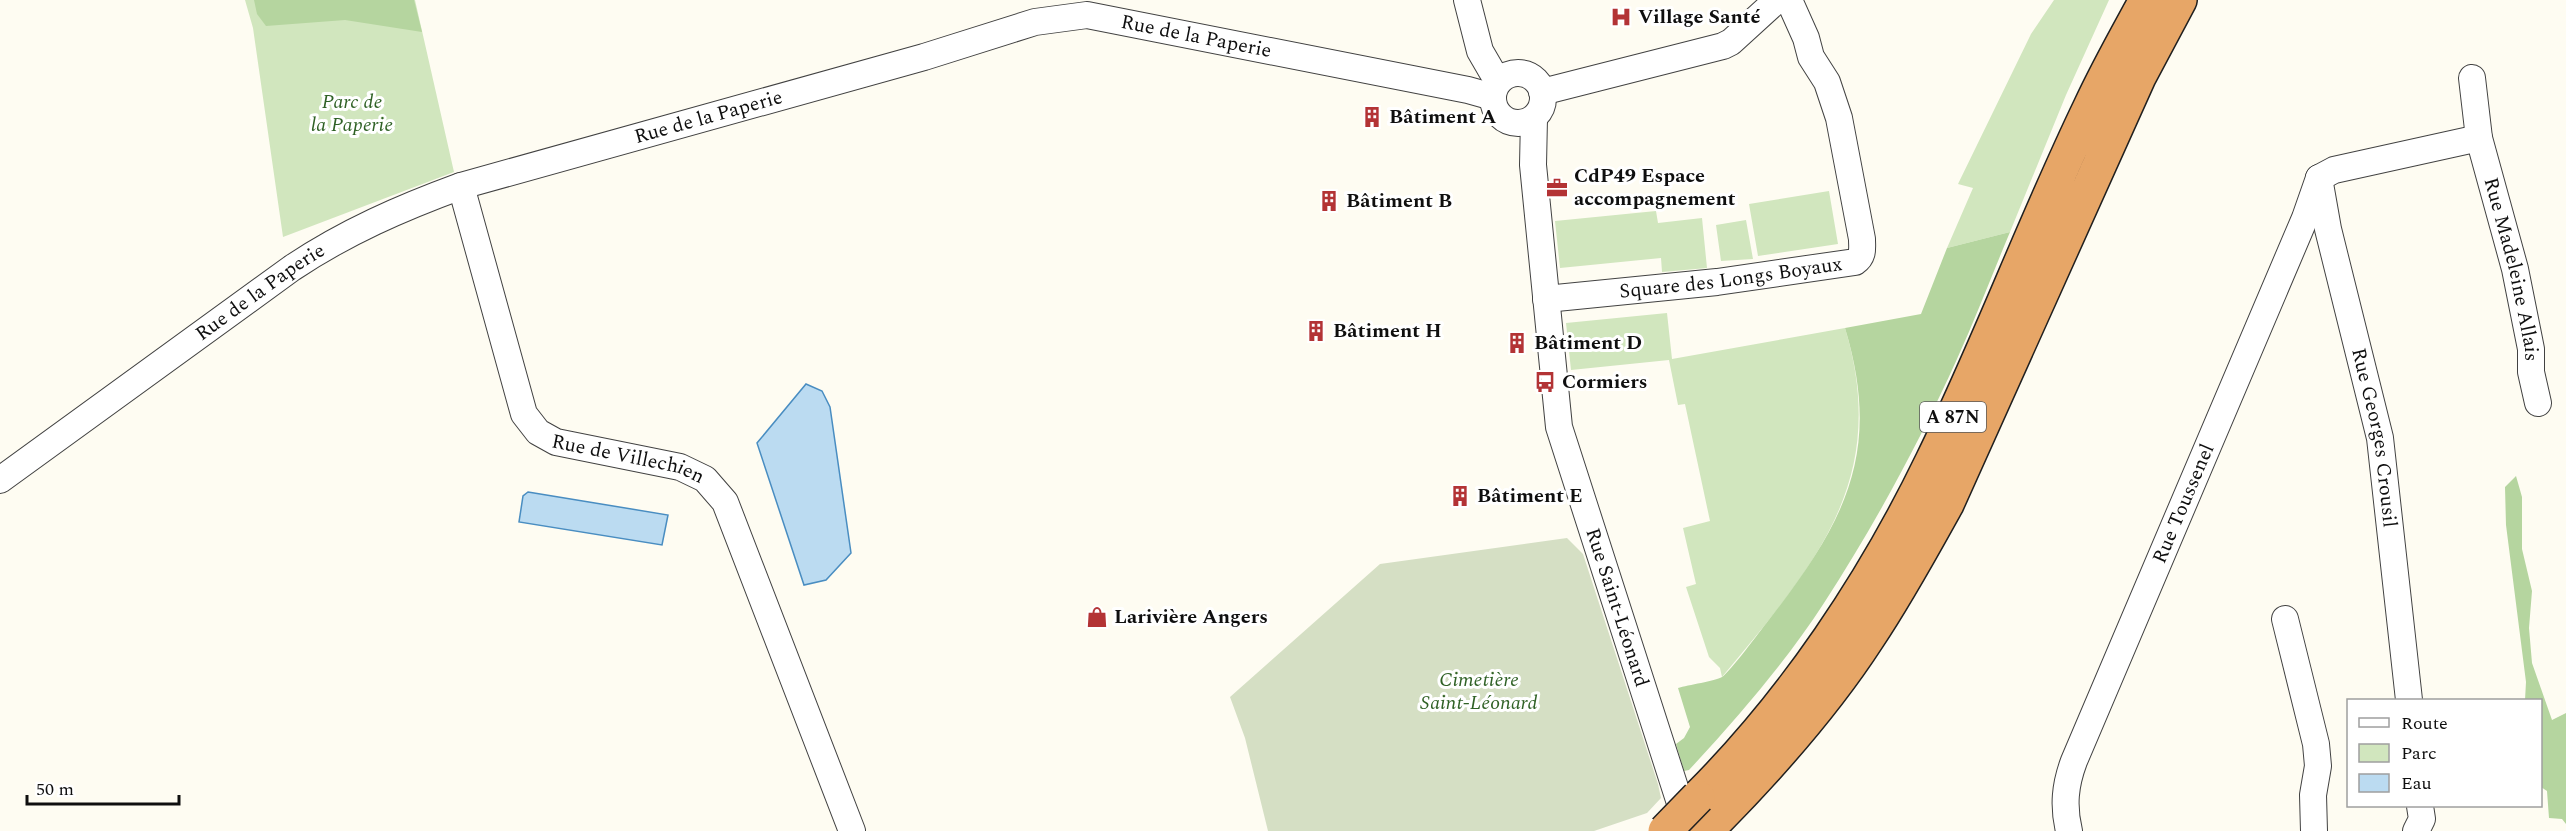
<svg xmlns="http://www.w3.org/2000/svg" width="2566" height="831" viewBox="0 0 2566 831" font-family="Spectral,serif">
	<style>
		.green { fill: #d1e6be }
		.forest { fill: #b5d59f }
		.cemetery { fill: #d5dfc4 }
		.water { fill: #bbdbf1; stroke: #498dc1; stroke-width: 1.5 }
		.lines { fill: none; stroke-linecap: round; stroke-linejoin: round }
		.minor-casing { stroke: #424242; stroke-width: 28 }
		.highway-casing { stroke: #202020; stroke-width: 36 }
		.minor { stroke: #fff; stroke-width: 26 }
		.highway { stroke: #e7a667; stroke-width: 33 }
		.highway-bridge-casing { stroke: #202020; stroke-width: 36; stroke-linecap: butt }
		.highway-bridge { stroke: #e7a667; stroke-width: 33 }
		.labels { text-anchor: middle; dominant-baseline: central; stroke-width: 6; stroke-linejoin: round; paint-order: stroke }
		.shield { fill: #fff; stroke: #575757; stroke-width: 1.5 }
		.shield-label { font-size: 18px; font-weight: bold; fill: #0f0f0f }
		.poi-label { font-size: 20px; font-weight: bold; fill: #0f0f0f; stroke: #fff; text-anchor: start }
		.street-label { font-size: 20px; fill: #0f0f0f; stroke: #fff }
		.park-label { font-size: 20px; font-style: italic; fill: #2f6125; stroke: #fff }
	</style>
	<rect width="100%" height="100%" fill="#fefcf2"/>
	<!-- green -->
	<path class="green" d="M245,0H415L454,172L283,237L253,28Z
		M2054,0H2109L2066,95L2010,232L1947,248L1973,188L1958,184L2031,34Z
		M1829,191L1838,244L1758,256L1749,204Z
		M1656,211L1658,223L1702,218L1707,268L1662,272L1661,258L1560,268L1555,221Z
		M1746,220L1753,259L1721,261L1716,225Z
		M1667,313L1672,359L1845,328C1891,481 1814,566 1722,677L1720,668L1709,657L1686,587L1696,584L1683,528L1710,521L1685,404L1678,405L1669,360L1571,370L1566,323Z"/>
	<!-- forest -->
	<path class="forest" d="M254,0H414L422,32L345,20L266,26L257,14Z
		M2010,232C1992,275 1976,317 1957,359C1919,443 1874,526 1824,603C1785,663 1738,717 1689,770L1684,771L1676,744L1684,738L1690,727L1678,688C1688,685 1715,681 1722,677C1730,672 1760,631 1768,621C1844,523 1883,454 1845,328L1921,314L1947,248Z
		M2516,476L2522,497V549L2532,591L2529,628L2532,663L2552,720L2566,713V824L2562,819L2549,818L2547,791L2541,787L2540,700H2525L2526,682L2506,525L2505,487Z"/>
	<!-- cemetery -->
	<path class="cemetery" d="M1567,538L1583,554L1658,784L1661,798L1647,813L1594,831H1268L1245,738L1230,697L1380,564Z"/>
	<!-- water -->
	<path class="water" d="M806,384L822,391L830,407L851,553L826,580L804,585L757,443Z
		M528,492L668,515L662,545L519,522L523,496Z"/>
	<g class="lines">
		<defs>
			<g id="minor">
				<path d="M1467,0L1480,51L1498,82"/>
				<circle cx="1518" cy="98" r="25"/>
				<path id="s1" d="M2472,78L2479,138L2515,269L2531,349V372L2538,403"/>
				<path d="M1542,92L1723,46L1731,42L1777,0"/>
				<path id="s2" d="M1534,118L1533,165L1559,427L1689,831"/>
				<path id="s3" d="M2319,178L2328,229L2380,438L2409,700"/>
				<path d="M2319,178L2334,170L2479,138"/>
				<path id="s4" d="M461,186L524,414L538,432L556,442L680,467L705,479L725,502L852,831"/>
				<path id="s5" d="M1546,299L1717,282L1855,262C1864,256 1862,248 1862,239L1839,118L1827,82L1811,57L1806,38L1789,0"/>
				<path id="s6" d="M0,480L292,268C346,232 401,208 461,186L924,57L1035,22L1087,15L1468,90L1493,97"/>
				<path d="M2285,619L2316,744L2318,766L2313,795L2314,831"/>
				<path id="s7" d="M2069,831C2063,806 2065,785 2074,761L2305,218L2319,178"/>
				<path d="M2416,831L2422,819L2420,806"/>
			</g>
			<path id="highway" d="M1698,797C1794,701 1873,583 1932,461C1989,345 2034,223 2090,107C2107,70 2127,35 2146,0
				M1706,831C1765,772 1822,709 1868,638C1897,595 1922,549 1947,504L2139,77L2180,0"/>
		</defs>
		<!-- minor casing -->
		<use href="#minor" class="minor-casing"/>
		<!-- highway casing -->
		<use href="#highway" class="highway-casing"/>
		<!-- minor -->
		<use href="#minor" class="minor"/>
		<!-- highway -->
		<use href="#highway" class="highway"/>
		<defs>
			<path id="highway-bridge" d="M1665,831L1698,797"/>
		</defs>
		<!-- highway-bridge casing -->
		<use href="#highway-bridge" class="highway-bridge-casing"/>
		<!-- highway-bridge -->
		<use href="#highway-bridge" class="highway-bridge"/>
	</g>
	<!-- icons -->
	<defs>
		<symbol id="hospital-bare" viewBox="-9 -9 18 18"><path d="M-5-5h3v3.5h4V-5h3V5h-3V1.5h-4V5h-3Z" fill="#b33335" stroke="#fff" stroke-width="2.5" paint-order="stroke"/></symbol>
		<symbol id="building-bare" viewBox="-9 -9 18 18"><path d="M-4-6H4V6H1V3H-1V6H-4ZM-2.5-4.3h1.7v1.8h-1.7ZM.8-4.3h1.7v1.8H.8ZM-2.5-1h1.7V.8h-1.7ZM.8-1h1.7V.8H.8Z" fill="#b33335" stroke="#fff" stroke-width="2.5" paint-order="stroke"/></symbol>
		<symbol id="office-bare" viewBox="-9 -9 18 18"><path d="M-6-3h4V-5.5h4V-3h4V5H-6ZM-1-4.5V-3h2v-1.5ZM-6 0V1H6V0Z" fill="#b33335" stroke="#fff" stroke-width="2.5" paint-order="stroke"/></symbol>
		<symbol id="bus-bare" viewBox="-9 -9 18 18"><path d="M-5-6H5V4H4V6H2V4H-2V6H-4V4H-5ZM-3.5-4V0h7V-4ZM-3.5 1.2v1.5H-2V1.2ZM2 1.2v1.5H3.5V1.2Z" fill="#b33335" stroke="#fff" stroke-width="2.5" paint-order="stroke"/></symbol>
		<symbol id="shop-bare" viewBox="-9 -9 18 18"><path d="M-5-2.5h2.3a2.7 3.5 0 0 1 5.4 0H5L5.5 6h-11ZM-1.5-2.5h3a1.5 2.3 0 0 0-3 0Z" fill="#b33335" stroke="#fff" stroke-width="2.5" paint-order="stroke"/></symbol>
	</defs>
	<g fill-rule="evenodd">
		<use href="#hospital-bare" x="1606" y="2" width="30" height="30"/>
		<use href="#building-bare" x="1357" y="102" width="30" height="30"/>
		<use href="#office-bare" x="1542" y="173" width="30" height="30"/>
		<use href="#building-bare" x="1314" y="186" width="30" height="30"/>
		<use href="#building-bare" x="1301" y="316" width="30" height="30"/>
		<use href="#building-bare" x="1502" y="328" width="30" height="30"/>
		<use href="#bus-bare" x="1530" y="367" width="30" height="30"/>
		<use href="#building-bare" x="1445" y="481" width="30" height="30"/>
		<use href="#shop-bare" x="1082" y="602" width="30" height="30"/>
	</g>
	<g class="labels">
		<!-- shield labels -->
		<rect class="shield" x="1920" y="402" width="66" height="30" rx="4.5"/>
		<g class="shield-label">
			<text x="1953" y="417">A 87N</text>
		</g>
		<!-- poi labels -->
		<g class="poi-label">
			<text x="1638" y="17">Village Santé</text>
			<text x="1389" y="117">Bâtiment A</text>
			<text x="1574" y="176">CdP49 Espace<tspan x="1574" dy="23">accompagnement</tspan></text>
			<text x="1346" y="201">Bâtiment B</text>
			<text x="1333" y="331">Bâtiment H</text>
			<text x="1534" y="343">Bâtiment D</text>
			<text x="1562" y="382">Cormiers</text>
			<text x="1477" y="496">Bâtiment E</text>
			<text x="1114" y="617">Larivière Angers</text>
		</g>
		<!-- street labels -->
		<g class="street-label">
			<text stroke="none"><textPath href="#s6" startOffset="1310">Rue de la Paperie</textPath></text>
			<text stroke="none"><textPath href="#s6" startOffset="806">Rue de la Paperie</textPath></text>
			<text stroke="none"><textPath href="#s1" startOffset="196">Rue Madeleine Allais</textPath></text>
			<text stroke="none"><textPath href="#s5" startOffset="186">Square des Longs Boyaux</textPath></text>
			<text stroke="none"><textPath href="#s6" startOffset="321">Rue de la Paperie</textPath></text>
			<text stroke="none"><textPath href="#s3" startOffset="266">Rue Georges Crousil</textPath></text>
			<text stroke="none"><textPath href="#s4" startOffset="354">Rue de Villechien</textPath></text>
			<text stroke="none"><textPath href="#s7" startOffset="351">Rue Toussenel</textPath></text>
			<text stroke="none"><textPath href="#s2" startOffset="500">Rue Saint-Léonard</textPath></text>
		</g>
		<!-- park labels -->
		<g class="park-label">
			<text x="352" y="102">Parc de<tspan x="352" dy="23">la Paperie</tspan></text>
			<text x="1479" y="680">Cimetière<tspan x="1479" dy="23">Saint-Léonard</tspan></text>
		</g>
	</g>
	<!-- legend -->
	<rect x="2347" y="699" width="195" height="108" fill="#ffffff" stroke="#9f9f9f" stroke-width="1.5"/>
	<rect x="2359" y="718" width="30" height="9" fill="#ffffff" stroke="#9f9f9f" stroke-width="1.5"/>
	<text x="2401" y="729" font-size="18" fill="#0f0f0f">Route</text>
	<rect x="2359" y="744" width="30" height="18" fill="#d1e6be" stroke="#9f9f9f" stroke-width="1.5"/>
	<text x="2401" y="759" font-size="18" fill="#0f0f0f">Parc</text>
	<rect x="2359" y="774" width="30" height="18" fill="#bbdbf1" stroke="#9f9f9f" stroke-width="1.5"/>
	<text x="2401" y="789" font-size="18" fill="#0f0f0f">Eau</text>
	<!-- scale -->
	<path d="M27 795v9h152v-9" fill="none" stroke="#0f0f0f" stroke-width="3"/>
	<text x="36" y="795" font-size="18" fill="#0f0f0f" stroke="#ffffff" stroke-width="4.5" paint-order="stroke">50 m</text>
</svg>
